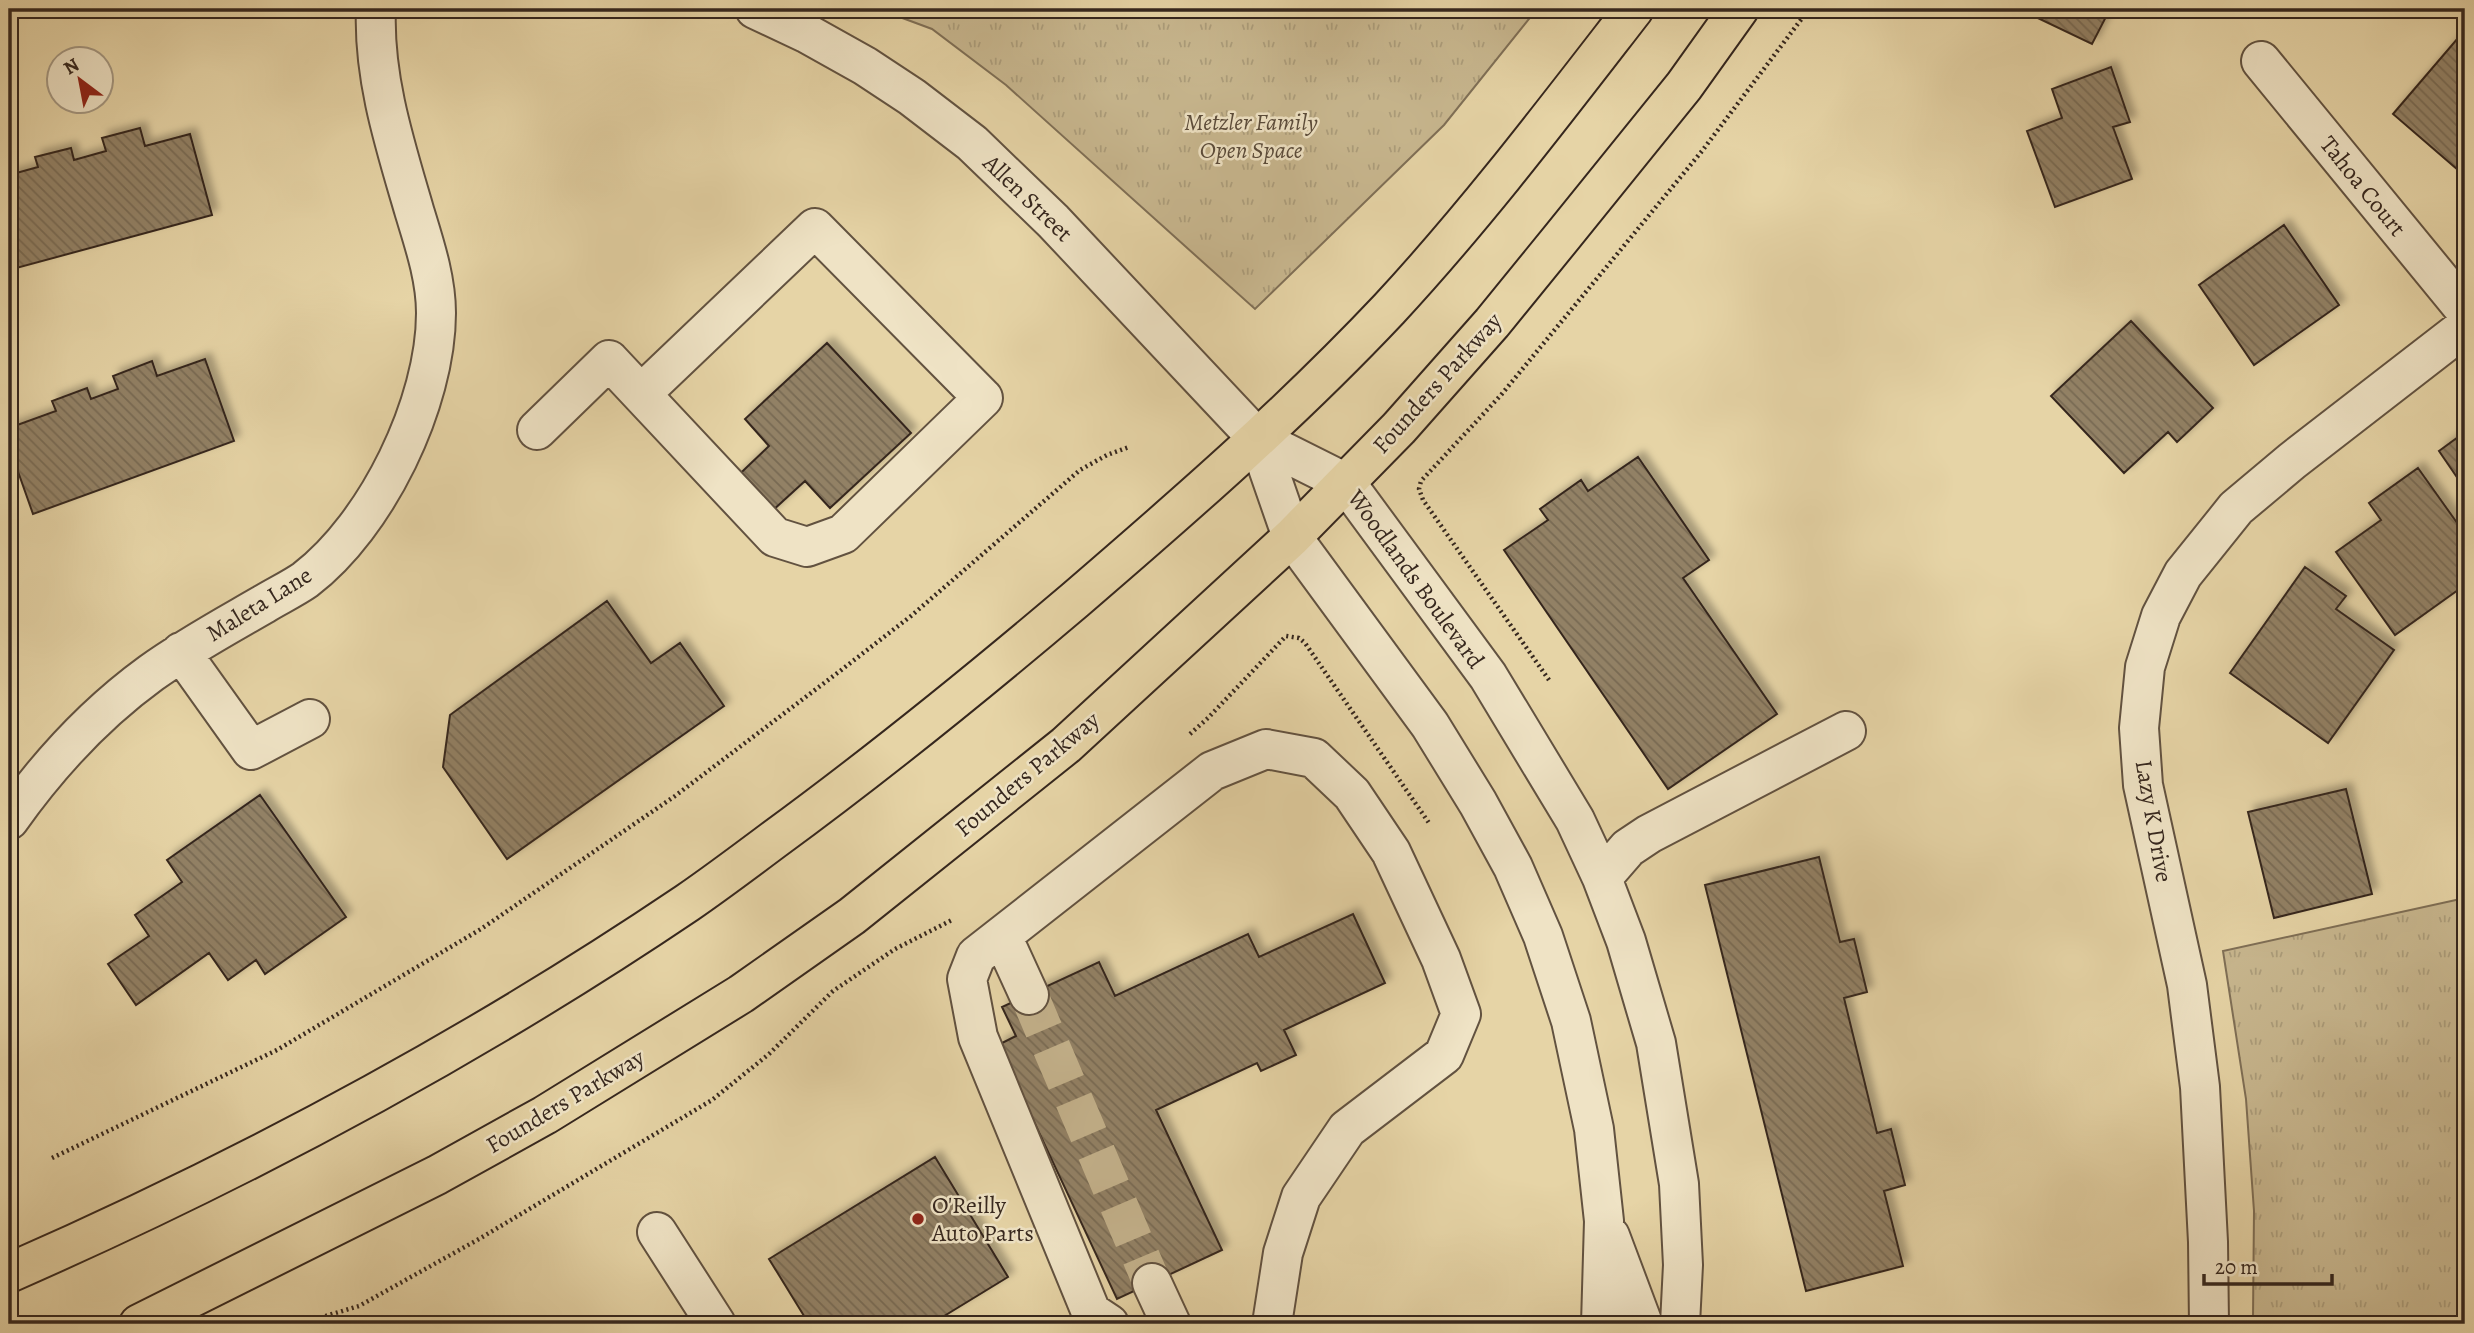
<svg xmlns="http://www.w3.org/2000/svg" width="2474" height="1333" viewBox="0 0 2474 1333" font-family="Alegreya,serif">
	<style>
		.park { fill: url(#park-tufts); stroke: #7f6f56; stroke-width: 2 }
		.building { fill: url(#building-back-hatch); stroke: #36271e; stroke-width: 2; filter: url(#shadow) }
		.lines { fill: none; stroke-linecap: round; stroke-linejoin: round }
		.minor-tunnel { stroke: #c3b18b; stroke-width: 38; stroke-dasharray: 38 19; stroke-linecap: butt }
		.minor-casing { stroke: #625240; stroke-width: 42 }
		.highway-casing { stroke: #36271e; stroke-width: 42 }
		.path { stroke: #36271e; stroke-width: 4.5; stroke-dasharray: 2 3.5; stroke-linecap: butt }
		.minor { stroke: #efe3c5; stroke-width: 38 }
		.highway { stroke: #e6d4a6; stroke-width: 38 }
		.poi-dot { fill: #8f2418; stroke: #efe3c5; stroke-width: 2.5 }
		.labels { text-anchor: middle; dominant-baseline: central; stroke-width: 5; stroke-linejoin: round; paint-order: stroke }
		.park-label { font-size: 24px; font-style: italic; fill: #5a4b3a; stroke: #efe3c5 }
		.street-label { font-size: 24px; fill: #36271e; stroke: #efe3c5 }
		.poi-label { font-size: 24px; fill: #36271e; stroke: #efe3c5; text-anchor: start }
	</style>
	<defs>
		<pattern id="park-tufts" width="24" height="20" patternUnits="userSpaceOnUse" patternTransform="scale(1.75)"><rect width="24" height="20" fill="#c8b78f"/><path d="M3 7l-1-3M5 7V3M7 7l1-3M15 17l-1-3M17 17v-4M19 17l1-3" fill="none" stroke="#ac9d7b"/></pattern>
		<pattern id="building-back-hatch" width="6" height="6" patternUnits="userSpaceOnUse" patternTransform="scale(1.75)"><rect width="6" height="6" fill="#928165"/><path d="M-1 5l2 2M0 0l6 6M5-1l2 2" fill="none" stroke="#786a53"/></pattern>
		<filter id="shadow"><feDropShadow dx="6" dy="-6" stdDeviation="3.5" flood-color="#0004"/></filter>
	</defs>
	<rect width="100%" height="100%" fill="#e6d4a6"/>
	<filter id="stains"><feTurbulence type="fractalNoise" baseFrequency=".00286" numOctaves="4"/><feColorMatrix values="0 0 0 0 .2 0 0 0 0 .09 0 0 0 0 .02 0 0 0 .5 -.17"/></filter>
	<radialGradient id="worn" r=".72"><stop offset=".6" stop-color="#630" stop-opacity="0"/><stop offset="1" stop-color="#630" stop-opacity=".3"/></radialGradient>
	<!-- park -->
	<path class="park" d="M878,9H1537L1444,125L1255,309L1006,85L932,29Z
		M2465,898V1324H2256L2253,1318L2254,1211L2246,1099L2223,951Z"/>
	<!-- building -->
	<path class="building" d="M2019,9H2110L2092,44Z
		M2464,31L2465,32V176L2393,114Z
		M2111,67L2130,122L2113,127L2132,179L2055,207L2027,131L2062,118L2052,89Z
		M140,128L145,146L190,134L212,215L9,270V175L38,167L35,157L71,148L74,160L106,151L102,138Z
		M2284,225L2339,305L2254,365L2199,285Z
		M2131,321L2213,408L2177,442L2168,432L2124,473L2051,396Z
		M827,343L911,433L830,508L805,481L760,522L726,487L769,446L745,419Z
		M205,359L234,441L33,514L9,446V428L56,411L52,401L87,388L91,399L118,389L113,376L152,361L157,376Z
		M2465,432V489L2439,451Z
		M1638,457L1709,560L1683,578L1777,714L1668,789L1504,550L1548,520L1540,509L1581,480L1588,491Z
		M2418,468L2465,534V585L2395,635L2336,552L2381,520L2369,503Z
		M2305,567L2346,596L2336,609L2394,650L2328,743L2230,673Z
		M607,601L651,663L680,643L724,706L507,859L443,767L450,715Z
		M2346,789L2372,894L2274,918L2248,812Z
		M260,795L346,917L265,974L256,960L228,980L209,953L136,1005L108,964L149,936L135,915L182,882L167,860Z
		M1819,857L1840,942L1854,939L1867,992L1844,998L1877,1133L1891,1129L1905,1185L1884,1191L1903,1266L1806,1291L1705,885Z
		M1353,914L1385,983L1284,1030L1296,1055L1261,1071L1257,1063L1156,1110L1222,1250L1117,1299L998,1045L1016,1036L1002,1007L1099,962L1115,996L1248,934L1259,957Z
		M935,1157L1008,1277L931,1324H809L769,1259Z"/>
	<g class="lines">
		<!-- minor-tunnel -->
		<path class="minor-tunnel" d="M1029,995L1152,1283"/>
		<defs>
			<path id="minor" d="M755,9L806,33L865,66L912,97L972,143L1053,221L1258,439L1346,483L1488,676L1575,820L1602,878L1626,941L1656,1043L1679,1184L1683,1265L1680,1324
				M2261,61L2465,310
				M537,430L609,360L775,537L807,547L843,534L983,398L815,228L641,394
				M1258,439L1292,537L1430,725L1478,803L1513,867L1543,936L1571,1021L1594,1129L1604,1221L1601,1324
				M181,652L251,750L310,719
				M9,820C48,765 96,713 151,673C187,647 226,626 264,604C277,596 292,589 305,580C377,525 436,403 436,313C436,278 424,243 414,210C395,145 373,77 376,9
				M1602,878L1628,848L1649,834L1846,731
				M1002,936L1029,995
				M657,1232L716,1324
				M1610,1236L1643,1324
				M1152,1283L1171,1324
				M1109,1324L1091,1312L978,1037L967,979L976,956L1212,771L1266,749L1314,758L1352,794L1391,852L1441,959L1461,1014L1444,1055L1347,1129L1301,1197L1283,1253L1272,1324
				M2209,1324L2208,1242L2200,1087L2187,985L2143,785L2139,728L2145,667L2161,616L2183,574L2236,508L2292,461L2465,327"/>
			<path id="highway" d="M9,1273C246,1169 472,1048 687,903C716,883 744,862 772,841C876,765 976,684 1075,600C1183,507 1291,413 1389,309C1477,214 1555,111 1634,9
				M139,1324L437,1175L545,1115L741,994L852,916L1066,745L1292,537L1399,428L1492,323L1562,237L1684,86L1739,9"/>
		</defs>
		<!-- minor casing -->
		<use href="#minor" class="minor-casing"/>
		<!-- highway casing -->
		<use href="#highway" class="highway-casing"/>
		<!-- path -->
		<path class="path" d="M1549,680L1423,500L1419,489L1421,481L1501,395L1702,151L1809,9
			M1190,734L1208,718L1286,636L1299,638L1305,643L1429,823
			M52,1158L277,1050L481,929L675,796L840,671L911,616L1080,470L1107,455L1129,447
			M299,1324L359,1306L479,1239L712,1100L769,1054L833,991L895,949L952,920"/>
		<!-- minor -->
		<use href="#minor" class="minor"/>
		<!-- highway -->
		<use href="#highway" class="highway"/>
	</g>
	<!-- markers -->
	<circle class="poi-dot" cx="918" cy="1219" r="7"/>
	<g class="labels">
		<!-- park labels -->
		<g class="park-label">
			<text x="1251" y="122">Metzler Family<tspan x="1251" dy="28">Open Space</tspan></text>
		</g>
		<!-- street labels -->
		<g class="street-label">
			<text transform="translate(2363 186) rotate(51)">Tahoa Court</text>
			<text transform="translate(1028 198) rotate(44)">Allen Street</text>
			<text transform="translate(1437 383) rotate(-48)">Founders Parkway</text>
			<text transform="translate(1416 579) rotate(54)">Woodlands Boulevard</text>
			<text transform="translate(259 604) rotate(-32)">Maleta Lane</text>
			<text transform="translate(1027 774) rotate(-40)">Founders Parkway</text>
			<text transform="translate(2154 821) rotate(80)">Lazy K Drive</text>
			<text transform="translate(565 1101) rotate(-31)">Founders Parkway</text>
		</g>
		<!-- poi labels -->
		<g class="poi-label">
			<text x="932" y="1205">O'Reilly<tspan x="932" dy="28">Auto Parts</tspan></text>
		</g>
	</g>
	<!-- margin -->
	<rect width="2474" height="1333" fill="none" stroke="#e6d4a6" stroke-width="35"/>
	<rect x="10" y="10" width="2453" height="1312" fill="none" stroke="#36271e" stroke-width="3.5"/>
	<rect x="18" y="18" width="2439" height="1298" fill="none" stroke="#36271e" stroke-width="2"/>
	<!-- north arrow -->
	<g transform="translate(80 80) rotate(328)"><circle r="33" fill="#efe3c5" stroke="#a59882" stroke-width="2"/>
	<path d="M0-5L12 26L0 18L-12 26Z" fill="#8f2418"/>
	<text y="-10" font-size="19" font-weight="bold" text-anchor="middle" fill="#36271e">N</text>
	</g>
	<!-- scale -->
	<path d="M2204 1274v10h128v-10" fill="none" stroke="#36271e" stroke-width="3.5"/>
	<text x="2215" y="1274" font-size="21" fill="#36271e" stroke="#efe3c5" stroke-width="5" paint-order="stroke">20 m</text>
	<rect width="100%" height="100%" filter="url(#stains)"/>
	<rect width="100%" height="100%" fill="url(#worn)"/>
</svg>
